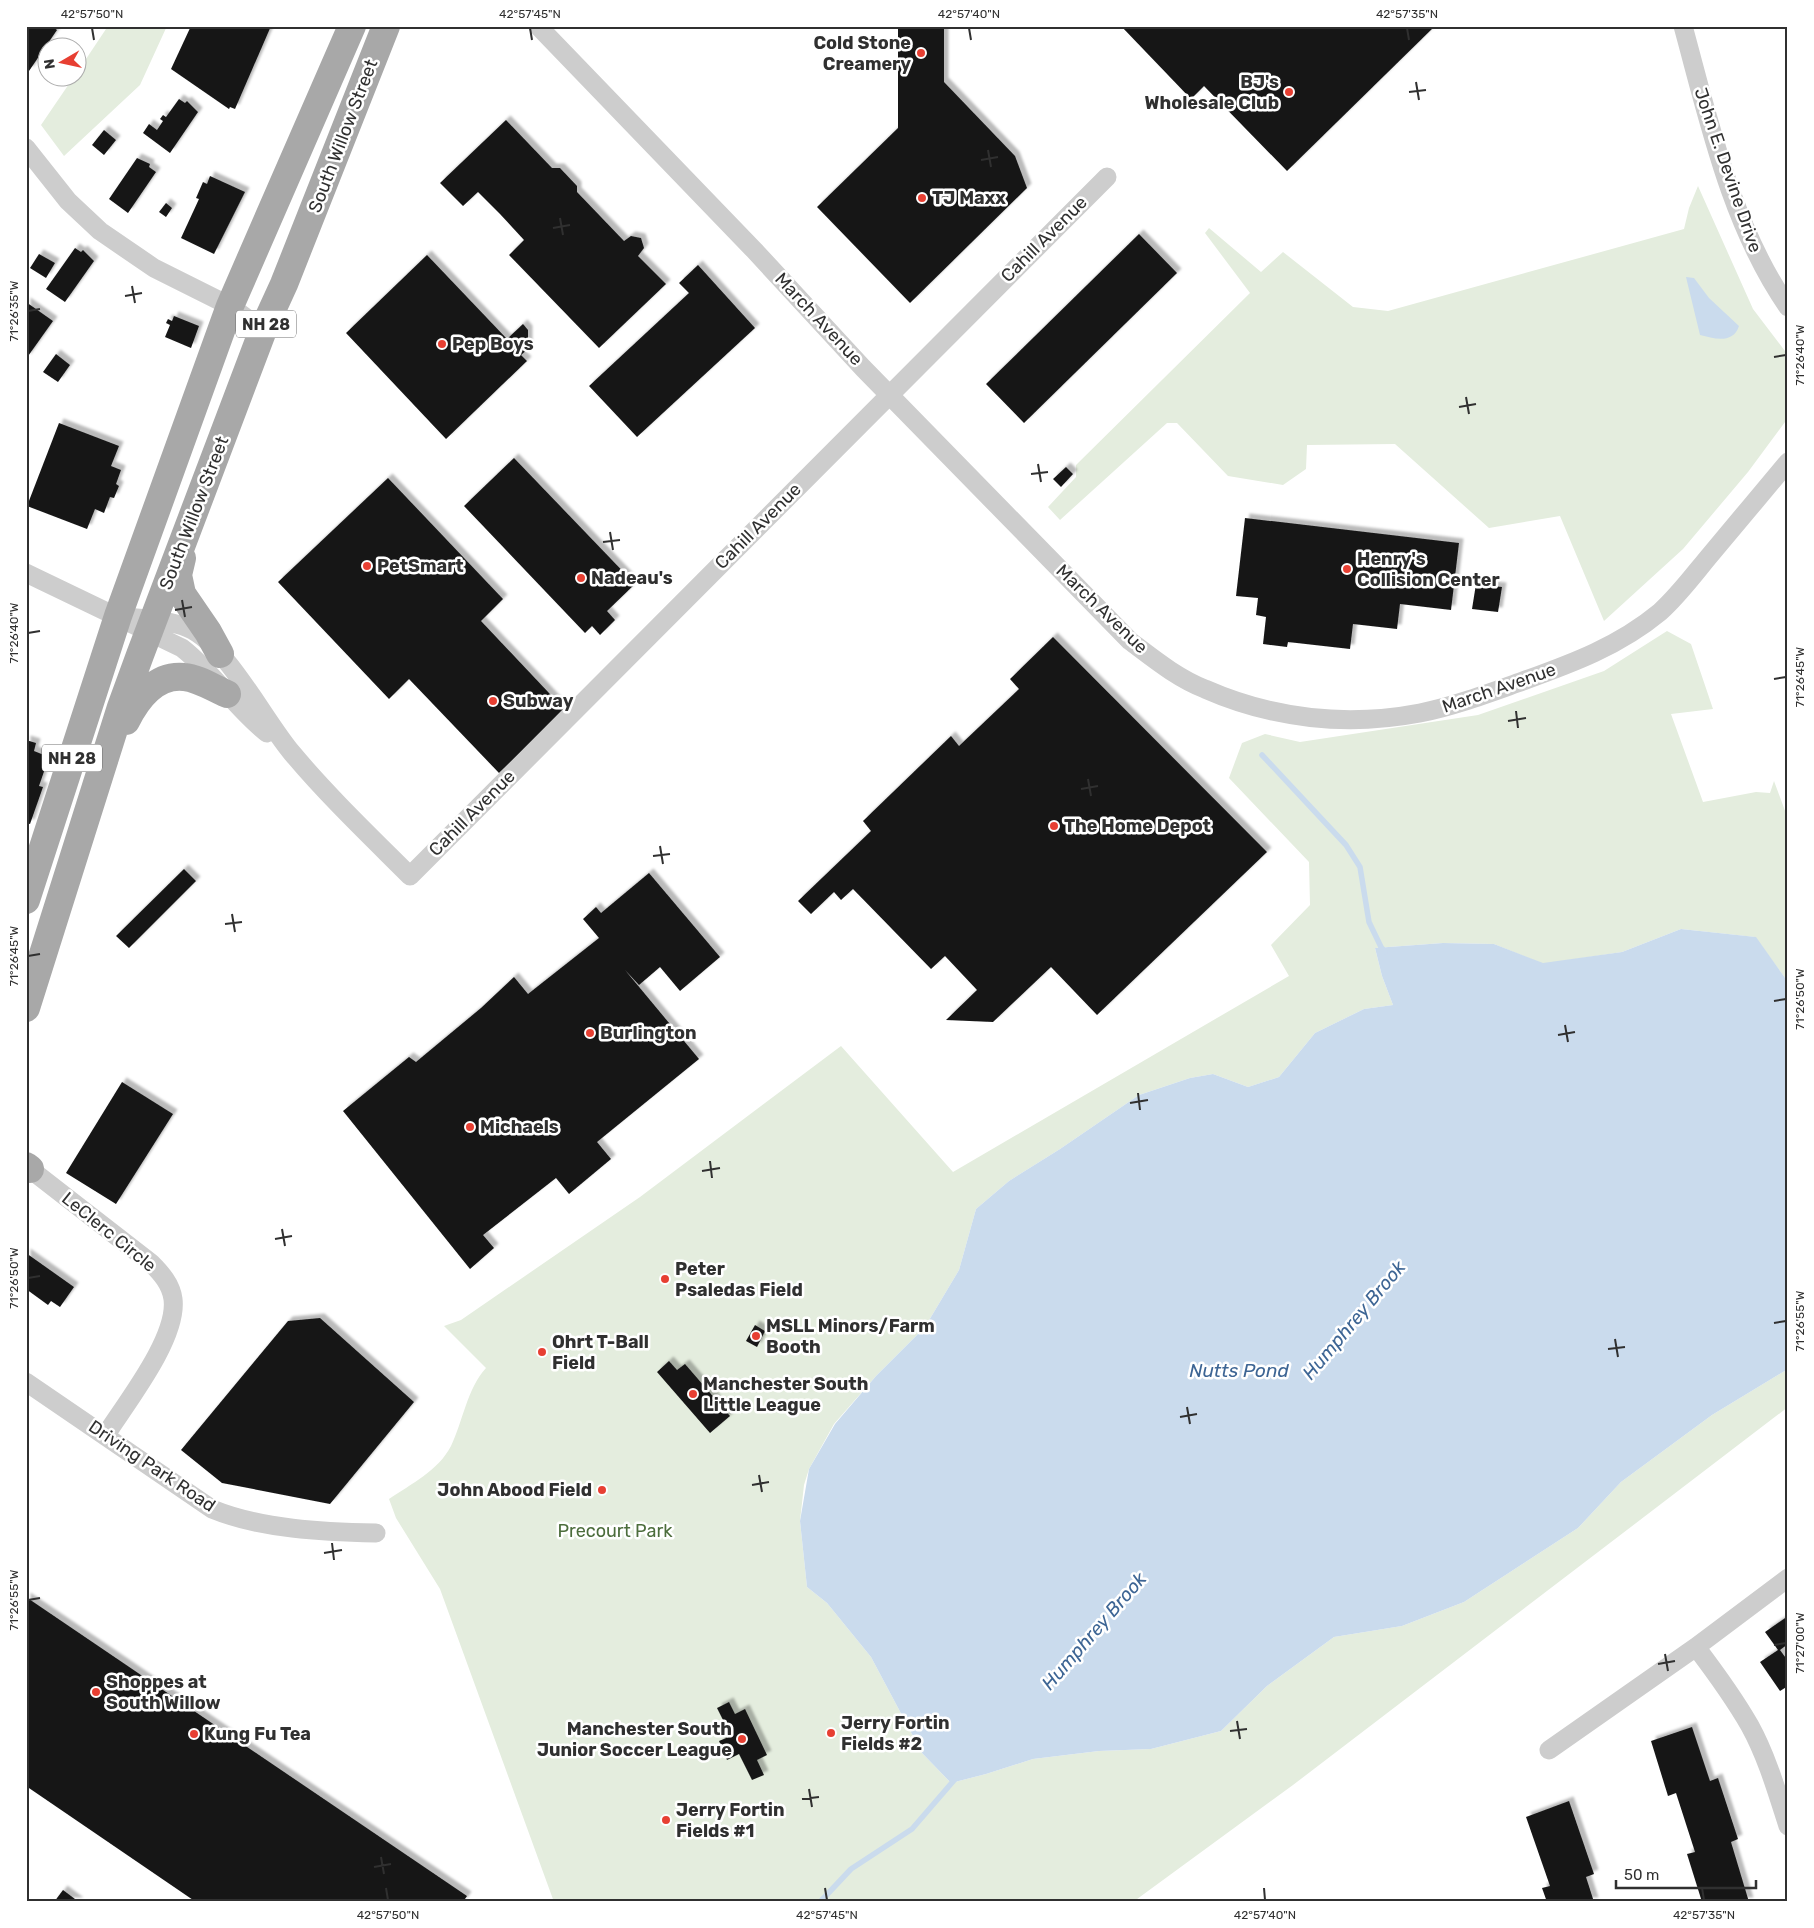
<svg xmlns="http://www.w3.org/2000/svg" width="1814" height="1928" viewBox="0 0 1814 1928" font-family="Rubik,sans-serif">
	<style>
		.green { fill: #e4edde }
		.water { fill: #cadbed }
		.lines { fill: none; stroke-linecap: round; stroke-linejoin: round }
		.stream { stroke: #cadbed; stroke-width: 5.5 }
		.building { fill: #171717; filter: url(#shadow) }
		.minor { stroke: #cdcdcd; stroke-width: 19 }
		.primary { stroke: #a8a8a8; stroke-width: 28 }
		.ticks { fill: none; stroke: #303030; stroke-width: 2 }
		.poi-dot { fill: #e73f32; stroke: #fff; stroke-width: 2 }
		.labels { text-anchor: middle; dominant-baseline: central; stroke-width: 5; stroke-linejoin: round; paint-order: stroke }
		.shield { fill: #fff; stroke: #6e6e6e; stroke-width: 1 }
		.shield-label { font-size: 16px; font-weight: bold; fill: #303030 }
		.poi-label { font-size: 18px; font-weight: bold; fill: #303030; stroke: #fff; text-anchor: start }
		.street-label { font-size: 18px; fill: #303030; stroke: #fff }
		.park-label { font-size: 18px; fill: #4c6d3c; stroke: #fff }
		.water-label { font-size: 19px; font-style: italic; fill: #3d6594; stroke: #fff }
		.neatline { fill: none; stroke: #303030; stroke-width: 2 }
		.ticks-label { font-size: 12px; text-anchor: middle; fill: #303030 }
	</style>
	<defs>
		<filter id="shadow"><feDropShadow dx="4.5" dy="-4.5" stdDeviation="1" flood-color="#0004"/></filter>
	</defs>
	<rect width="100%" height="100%" fill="#fff"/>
	<!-- green -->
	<path class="green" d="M108,26H167L140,85L64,156L41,125L73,78H78V71Z
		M1698,186L1753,309L1788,355V418L1748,472L1683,549L1604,621L1560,516L1489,528L1395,444L1307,445L1306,469L1283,485L1228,476L1177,423H1167L1060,520L1048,507L1076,477V465L1250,293L1205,233L1209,228L1261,272L1283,252L1353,307L1388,311L1684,229L1689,208Z
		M1667,631L1691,644L1713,709L1671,714L1703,802L1756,792L1770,793L1774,781L1788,819V982L1755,937L1681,929L1622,952L1543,964L1494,944L1443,943L1375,948L1382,976L1393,1005L1364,1009L1315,1033L1279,1077L1248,1087L1213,1074L1190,1078L1139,1095L1060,1149L1009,1181L976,1209L959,1270L925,1327L876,1376L834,1424L809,1469L804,1485L800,1521L807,1587L827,1603L871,1657L922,1753L951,1783L986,1774L1033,1759L1099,1751L1151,1749L1221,1731L1267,1686L1334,1637L1402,1626L1464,1602L1578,1528L1621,1482L1712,1415L1788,1369V1407L1293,1785L1133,1902H554L440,1589L396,1518L389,1499C411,1484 438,1471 451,1446C463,1421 467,1389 486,1368L444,1326L461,1320L640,1197L841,1046L953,1172L1289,976L1271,945L1310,905L1309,862L1229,778L1242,743L1265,734L1300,742L1478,715L1604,671Z"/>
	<!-- water -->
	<path class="water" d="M1686,277L1694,278L1709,298L1739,326C1733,344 1715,339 1700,335Z
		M1681,929L1756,937L1788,982V1369L1712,1415L1621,1482L1578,1528L1464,1602L1402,1626L1334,1637L1267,1686L1221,1731L1151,1749L1099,1751L1033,1759L986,1774L951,1783L922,1753L871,1657L827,1603L807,1587L800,1521L809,1469L835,1424L876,1376L925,1327L959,1270L976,1209L1009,1181L1060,1149L1139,1095L1190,1078L1213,1074L1248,1087L1279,1077L1315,1033L1364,1009L1393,1005L1382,976L1375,948L1443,943L1494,944L1543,963L1622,952Z"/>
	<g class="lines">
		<!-- stream -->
		<path class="stream" d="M1262,755L1346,845L1360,867L1369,922L1381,947L1385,952
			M820,1902L851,1869L912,1829L956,1778"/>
	</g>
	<!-- building -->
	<path class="building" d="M26,26H52L57,30L29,71L26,69Z
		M191,26H271L235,109L230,107L229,109L171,69Z
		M898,26H944V82L1015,156L1027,188L910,303L817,207L898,128Z
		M1121,26H1435L1287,171L1204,86L1191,99Z
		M179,99L185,103L187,101L198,112L170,153L143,133L149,124L157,130L163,121L160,119L163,115L166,117Z
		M506,120L552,168H560L577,186V192L624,241L631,236L641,238L644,248L638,256L666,284L599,348L509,255L524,240L500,214L478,192L463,206L440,183Z
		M104,130L116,140L104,155L92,145Z
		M137,158L150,164L149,167L156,172L128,213L109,199Z
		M210,176L245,192L214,254L181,238L199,199L196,198L203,182L207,184Z
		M166,203L172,208L166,217L159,212Z
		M1139,234L1177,273L1024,423L986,384Z
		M75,248L81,252L83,250L94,261L65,302L46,289Z
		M39,254L55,263L46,278L30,268Z
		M427,255L507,339L523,324L528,330V349L521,355L527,361L446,439L346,333Z
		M698,265L755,328L637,437L589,386L689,293L679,283Z
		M26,302L53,321L26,359Z
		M174,316L199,326L191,348L165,337L170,325L166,323L168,319L172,321Z
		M56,354L70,365L58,382L43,372Z
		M59,423L119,446L111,466L121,470L116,484L119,486L114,498L110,497L104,513L95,509L87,529L27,506Z
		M514,458L635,584L607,611L615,620L600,635L592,626L585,633L464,506Z
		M1066,467L1073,474L1061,487L1053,479Z
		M388,478L503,599L481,621L565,710L499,773L409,679L389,699L278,582Z
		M1245,518L1459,543L1451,610L1400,604L1397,629L1353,624L1350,649L1288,642L1287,647L1263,644L1266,617L1256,615L1258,598L1236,596Z
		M1476,584L1502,587L1498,612L1472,609Z
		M1053,637L1267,852L1097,1015L1051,967L993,1022L946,1020L977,990L945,956L931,969L853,889L841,900L834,892L811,914L798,901L871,831L863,821L951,736L959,746L1019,689L1010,679Z
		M26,740L36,743L34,751L49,757L39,786L43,787L30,824L26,823Z
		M184,869L196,881L129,948L116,936Z
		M649,873L720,957L680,991L660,967L639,985L625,970L699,1059L597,1142L611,1159L569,1194L556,1178L483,1235L494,1248L470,1269L343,1111L409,1057L416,1062L481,1008L514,977L528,994L599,938L583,919L596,907L601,913Z
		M122,1082L173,1114L116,1204L66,1173Z
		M26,1253L74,1287L60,1307L51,1301L48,1305L26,1289Z
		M320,1318L414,1402L330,1504L222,1483L181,1450L288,1321Z
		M755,1325L765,1331L757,1347L746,1341Z
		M669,1361L677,1370L685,1364L730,1416L710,1433L657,1372Z
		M26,1597L467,1896L463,1902H196L26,1786Z
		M1788,1616V1644L1780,1650L1788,1661V1686L1780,1691L1760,1662L1778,1650L1765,1632Z
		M729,1702L735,1714L745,1709L767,1755L757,1760L764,1775L752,1780L739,1754L727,1760L719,1741L731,1736L717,1708Z
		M1692,1727L1710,1781L1718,1778L1738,1839L1731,1842L1749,1902H1702L1687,1854L1695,1852L1676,1793L1668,1796L1651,1741Z
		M1569,1801L1594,1874L1586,1877L1594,1902H1547L1542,1888L1550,1886L1526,1817Z
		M63,1890L79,1902H54Z"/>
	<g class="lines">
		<!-- minor -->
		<path class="minor" d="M538,26L754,250L863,368L1130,641C1154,659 1177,678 1205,689C1273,719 1347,727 1420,713C1455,706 1489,693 1523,681C1573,663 1619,646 1660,612C1679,595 1695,573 1711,554C1737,523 1762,493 1788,462
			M1683,26C1709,121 1731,225 1788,307
			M26,148L68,201L100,231L154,268L230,306L263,330
			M26,573L182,648C214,673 235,708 267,733
			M118,616C140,619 167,619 188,628C226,644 264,720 292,753C328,796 370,836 410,876L1107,177
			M30,1169L151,1263C161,1273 171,1284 173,1299C178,1338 126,1403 105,1436
			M26,1382L212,1509C260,1529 324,1532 376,1533
			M1696,1647C1715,1672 1734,1698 1750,1726C1767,1757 1777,1792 1788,1826
			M1549,1750L1696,1647L1788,1578"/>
		<!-- primary -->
		<path class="primary" d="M182,558L178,575L182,594L208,632L220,654
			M126,721C137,699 156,674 184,677C198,678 213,688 227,694
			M26,900L118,616L230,306L352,26
			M26,1008L121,707L140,655L263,330L284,284L386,26
			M26,1166L30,1169"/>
	</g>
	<!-- ticks -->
	<path class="ticks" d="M92,28L94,40M530,28L532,40M969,28L971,40M1407,28L1409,40M1416,82L1419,100M1409,92L1426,90M988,150L991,167M981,160L998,157M560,218L563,235M553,228L570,225M132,286L135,303M125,296L142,293M28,311L40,309M1774,357L1786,355M1466,397L1469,414M1459,407L1476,404M1038,464L1041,482M1031,474L1048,472M610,532L613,550M603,542L620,540M182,600L185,617M175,610L192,607M28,633L40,631M1774,679L1786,677M1516,711L1518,728M1508,721L1526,718M1088,779L1091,796M1081,789L1098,786M660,846L663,864M653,856L670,854M232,914L235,932M225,924L242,922M28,956L40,954M1774,1001L1786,999M1565,1025L1568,1042M1558,1035L1575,1032M1138,1093L1140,1110M1130,1103L1148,1100M710,1161L712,1178M702,1171L720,1168M282,1229L285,1246M275,1239L292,1236M28,1278L40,1276M1774,1323L1786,1321M1615,1339L1618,1357M1608,1349L1625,1347M1187,1407L1190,1424M1180,1417L1197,1414M759,1475L762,1492M752,1485L769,1482M332,1543L334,1560M324,1553L342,1550M28,1600L40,1598M1774,1645L1786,1643M1665,1654L1668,1671M1658,1664L1675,1661M1237,1721L1240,1739M1230,1731L1247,1729M809,1789L812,1807M802,1799L819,1797M381,1857L384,1874M374,1867L391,1864M386,1888L388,1900M825,1888L827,1900M1264,1888L1265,1900M1702,1888L1704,1900"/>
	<!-- markers -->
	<g class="poi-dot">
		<circle cx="921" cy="53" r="5"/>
		<circle cx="1289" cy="92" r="5"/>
		<circle cx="922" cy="198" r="5"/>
		<circle cx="442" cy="344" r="5"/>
		<circle cx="367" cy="566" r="5"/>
		<circle cx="1347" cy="569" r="5"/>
		<circle cx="581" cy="578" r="5"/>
		<circle cx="493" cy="701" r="5"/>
		<circle cx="1054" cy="826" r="5"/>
		<circle cx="590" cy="1033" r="5"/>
		<circle cx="470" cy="1127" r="5"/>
		<circle cx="665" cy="1279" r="5"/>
		<circle cx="756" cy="1336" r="5"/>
		<circle cx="542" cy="1352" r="5"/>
		<circle cx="693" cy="1394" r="5"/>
		<circle cx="602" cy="1490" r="5"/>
		<circle cx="96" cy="1692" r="5"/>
		<circle cx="831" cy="1733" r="5"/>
		<circle cx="194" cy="1734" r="5"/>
		<circle cx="742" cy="1739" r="5"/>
		<circle cx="666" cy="1820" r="5"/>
	</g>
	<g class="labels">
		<!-- shield labels -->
		<g class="shield">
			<rect x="236" y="310.5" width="60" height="27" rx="4"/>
			<rect x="42" y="744.5" width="60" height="27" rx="4"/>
		</g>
		<g class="shield-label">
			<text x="266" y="324">NH 28</text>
			<text x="72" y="758">NH 28</text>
		</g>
		<!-- poi labels -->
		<g class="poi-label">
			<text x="911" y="43" text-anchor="end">Cold Stone<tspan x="911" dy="21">Creamery</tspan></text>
			<text x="1279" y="82" text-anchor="end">BJ's<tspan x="1279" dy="21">Wholesale Club</tspan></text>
			<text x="932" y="198">TJ Maxx</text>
			<text x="452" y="344">Pep Boys</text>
			<text x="1357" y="559">Henry's<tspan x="1357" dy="21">Collision Center</tspan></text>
			<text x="377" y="566">PetSmart</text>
			<text x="591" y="578">Nadeau's</text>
			<text x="503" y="701">Subway</text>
			<text x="1064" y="826">The Home Depot</text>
			<text x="600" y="1033">Burlington</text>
			<text x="480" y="1127">Michaels</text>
			<text x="675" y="1269">Peter<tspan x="675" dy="21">Psaledas Field</tspan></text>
			<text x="766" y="1326">MSLL Minors/Farm<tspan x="766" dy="21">Booth</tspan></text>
			<text x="552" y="1342">Ohrt T-Ball<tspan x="552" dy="21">Field</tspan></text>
			<text x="703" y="1384">Manchester South<tspan x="703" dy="21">Little League</tspan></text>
			<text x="592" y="1490" text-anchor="end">John Abood Field</text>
			<text x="106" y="1682">Shoppes at<tspan x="106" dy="21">South Willow</tspan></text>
			<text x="841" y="1723">Jerry Fortin<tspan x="841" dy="21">Fields #2</tspan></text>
			<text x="732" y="1729" text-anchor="end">Manchester South<tspan x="732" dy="21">Junior Soccer League</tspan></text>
			<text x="204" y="1734">Kung Fu Tea</text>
			<text x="676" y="1810">Jerry Fortin<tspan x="676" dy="21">Fields #1</tspan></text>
		</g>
		<!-- street labels -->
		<g class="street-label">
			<text transform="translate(343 136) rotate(-69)">South Willow Street</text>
			<text transform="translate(1728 170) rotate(71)">John E. Devine Drive</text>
			<text transform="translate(1044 239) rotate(-45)">Cahill Avenue</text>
			<text transform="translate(819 319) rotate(47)">March Avenue</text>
			<text transform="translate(194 513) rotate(-69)">South Willow Street</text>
			<text transform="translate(758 526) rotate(-45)">Cahill Avenue</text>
			<text transform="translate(1102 609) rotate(44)">March Avenue</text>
			<text transform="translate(1499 688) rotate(-19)">March Avenue</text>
			<text transform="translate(472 813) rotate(-45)">Cahill Avenue</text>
			<text transform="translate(109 1232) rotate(39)">LeClerc Circle</text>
			<text transform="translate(152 1466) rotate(34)">Driving Park Road</text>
		</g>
		<!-- park labels -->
		<g class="park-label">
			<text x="615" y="1531">Precourt Park</text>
		</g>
		<!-- water labels -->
		<g class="water-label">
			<text transform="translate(1354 1320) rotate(-50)">Humphrey Brook</text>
			<text x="1239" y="1370">Nutts Pond</text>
			<text transform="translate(1094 1631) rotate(-49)">Humphrey Brook</text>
		</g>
	</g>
	<!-- border -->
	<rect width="1814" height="1928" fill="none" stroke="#ffffff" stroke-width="55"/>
	<!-- north arrow -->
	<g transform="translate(62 62) rotate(261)"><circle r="24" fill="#ffffff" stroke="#acacac"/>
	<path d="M0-4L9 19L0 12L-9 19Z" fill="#e73f32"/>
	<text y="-8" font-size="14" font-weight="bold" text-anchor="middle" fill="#303030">N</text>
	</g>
	<!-- scale -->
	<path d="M1616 1880v8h140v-8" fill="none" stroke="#303030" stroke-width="2.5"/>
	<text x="1624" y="1880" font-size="15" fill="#303030" stroke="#ffffff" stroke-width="4" paint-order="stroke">50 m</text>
	<rect x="28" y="28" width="1758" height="1872" class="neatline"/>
	<g class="ticks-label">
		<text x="92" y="18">42°57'50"N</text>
		<text x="530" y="18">42°57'45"N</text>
		<text x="969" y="18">42°57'40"N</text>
		<text x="1407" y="18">42°57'35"N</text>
		<text transform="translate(14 311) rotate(-90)" y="4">71°26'35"W</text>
		<text transform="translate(1800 355) rotate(-90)" y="4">71°26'40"W</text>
		<text transform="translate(14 633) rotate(-90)" y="4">71°26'40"W</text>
		<text transform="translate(1800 677) rotate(-90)" y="4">71°26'45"W</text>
		<text transform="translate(14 956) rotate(-90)" y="4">71°26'45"W</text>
		<text transform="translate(1800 999) rotate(-90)" y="4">71°26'50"W</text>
		<text transform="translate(14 1278) rotate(-90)" y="4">71°26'50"W</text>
		<text transform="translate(1800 1321) rotate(-90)" y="4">71°26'55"W</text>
		<text transform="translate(14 1600) rotate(-90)" y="4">71°26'55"W</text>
		<text transform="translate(1800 1643) rotate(-90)" y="4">71°27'00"W</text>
		<text x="388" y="1919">42°57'50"N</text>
		<text x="827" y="1919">42°57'45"N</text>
		<text x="1265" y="1919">42°57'40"N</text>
		<text x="1704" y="1919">42°57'35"N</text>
	</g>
</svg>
